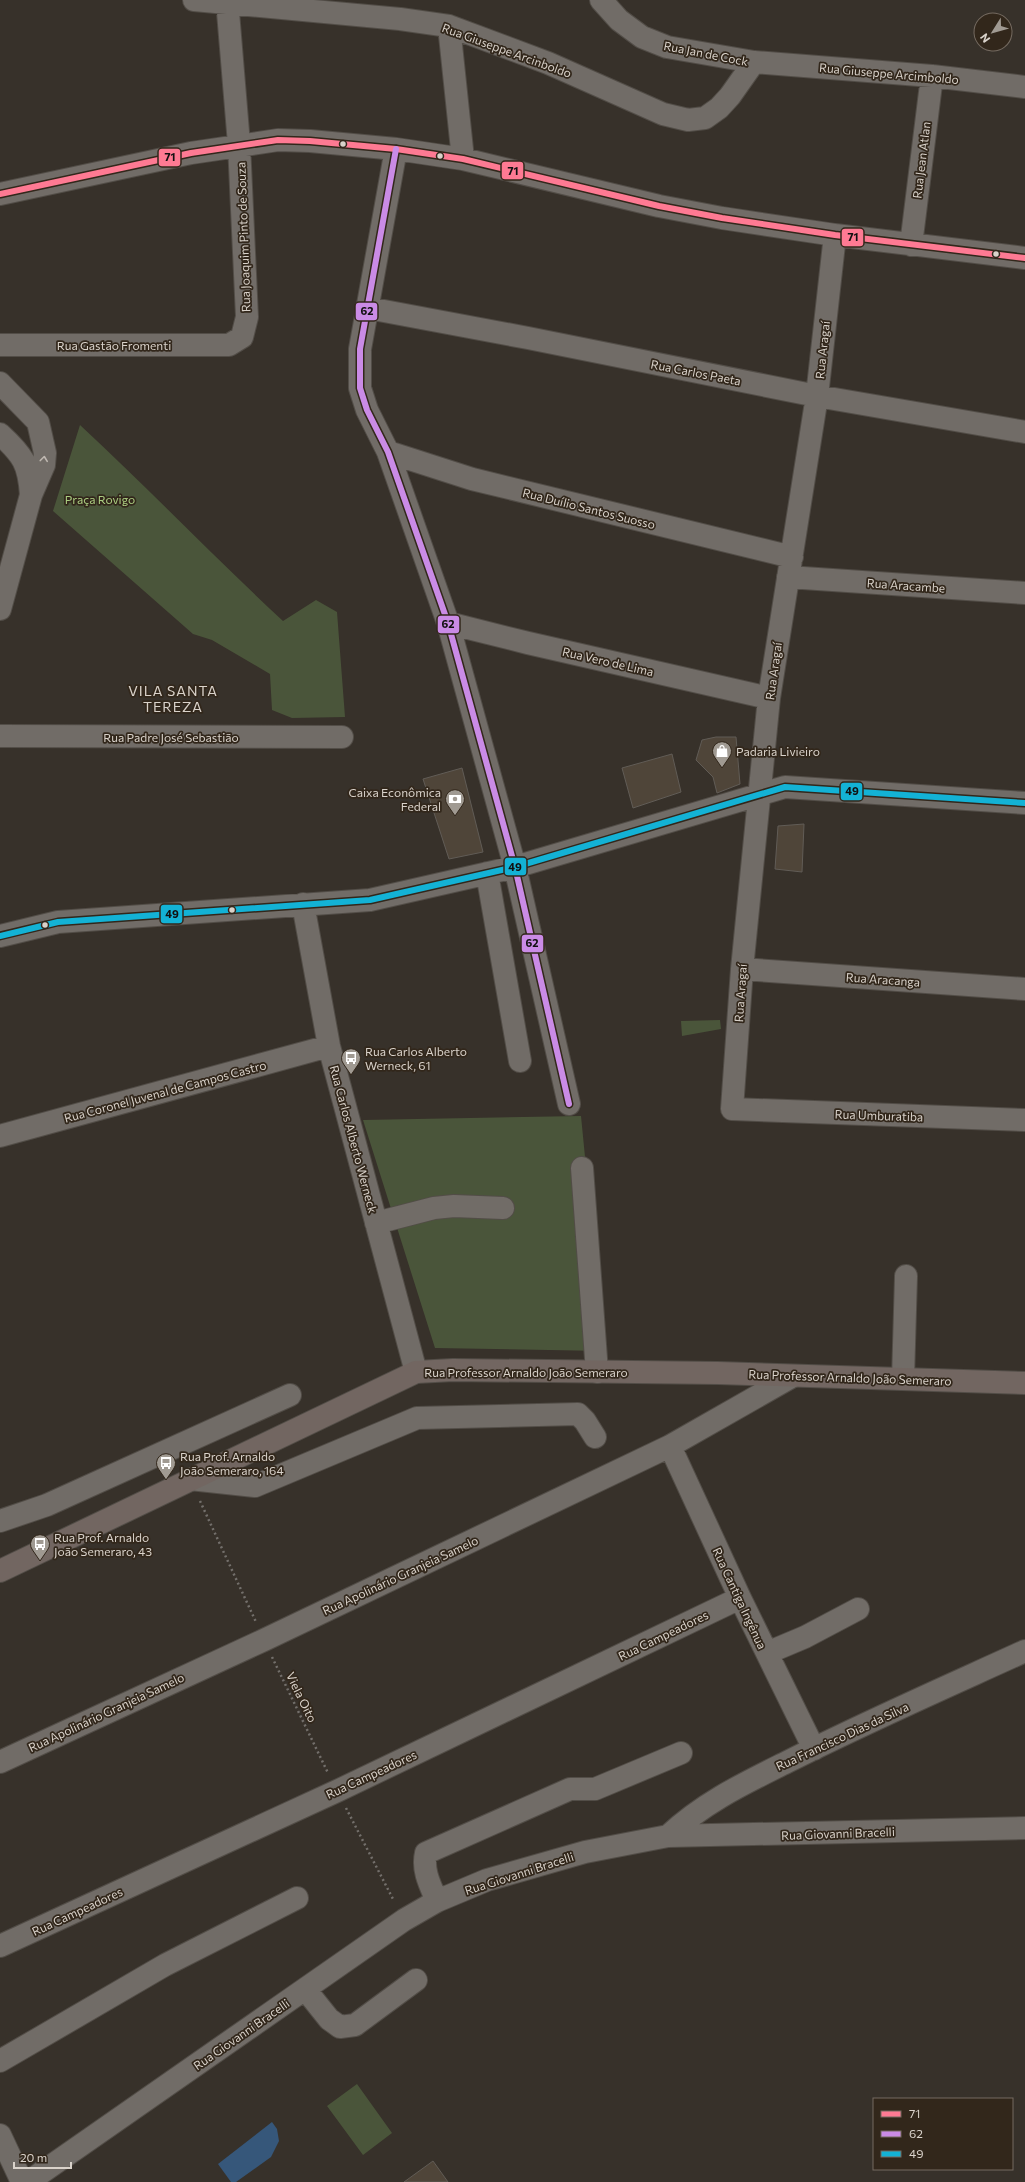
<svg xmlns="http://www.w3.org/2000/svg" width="1025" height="2182" viewBox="0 0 1025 2182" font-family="Commissioner,sans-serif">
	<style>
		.green { fill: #4a553a }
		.water { fill: #36577a }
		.building { fill: #4f4539; stroke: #615c56 }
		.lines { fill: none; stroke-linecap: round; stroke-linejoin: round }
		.minor-casing { stroke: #524d47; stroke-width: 24 }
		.major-casing { stroke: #524d47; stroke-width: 24 }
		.path { stroke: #736f6b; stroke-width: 2.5; stroke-dasharray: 2 3; stroke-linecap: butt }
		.minor { stroke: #716c67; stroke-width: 22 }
		.major { stroke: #726661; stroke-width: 22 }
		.bus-1-casing { stroke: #32271b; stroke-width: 9 }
		.bus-2-casing { stroke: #32271b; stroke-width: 9 }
		.bus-3-casing { stroke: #32271b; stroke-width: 9 }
		.bus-1 { stroke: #fe7a93; stroke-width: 6 }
		.bus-2 { stroke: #ca8be6; stroke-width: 6 }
		.bus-3 { stroke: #13b2d5; stroke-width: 6 }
		.oneway { stroke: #bfb8b1 }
		.bus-dot { fill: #d9d2ca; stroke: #32271b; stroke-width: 1.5 }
		.labels { text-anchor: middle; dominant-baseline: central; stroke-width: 3.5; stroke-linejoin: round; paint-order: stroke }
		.street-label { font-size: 12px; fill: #d9d2ca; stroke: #32271b }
		.park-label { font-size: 12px; fill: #abcd81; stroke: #32271b }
		.poi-label { font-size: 12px; fill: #d9d2ca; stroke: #32271b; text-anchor: start }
		.quarter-label { font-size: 14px; letter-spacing: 1px; fill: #d9d2ca; stroke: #32271b }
		.line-badge { stroke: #32271b; stroke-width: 1.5 }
		.pale-badge-label { font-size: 11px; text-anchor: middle; font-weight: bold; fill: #111 }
	</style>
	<rect width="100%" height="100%" fill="#37312a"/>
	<!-- green -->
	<path class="green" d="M80,425C149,489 214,557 283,621L316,600L337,612L345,717L292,718L272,710L270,674L212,640L193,634L53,511Z
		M720,1020L721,1029L682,1036L681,1021Z
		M581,1116L604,1351L435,1348L363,1120Z
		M357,2084L392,2133L363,2155L327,2106Z"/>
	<!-- water -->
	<path class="water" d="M272,2122L277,2129L279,2141L271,2157L236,2182H231L218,2164Z"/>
	<!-- building -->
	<path class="building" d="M716,737H736L740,784L717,793L713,777L696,760L702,740Z
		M672,754L681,792L633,808L622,768Z
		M462,768L483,852L449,859L423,779Z
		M804,824L802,872L775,869L778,826Z
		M433,2161L448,2182H404Z"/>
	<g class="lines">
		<defs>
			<path id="minor" d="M194,0L400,19L449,26L548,63L663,114L688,120L705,118L719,108L730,96L754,62
				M601,0L619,20L642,37L667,47L754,62L932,76L1025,87
				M449,26L463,159
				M396,149L360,349V388L367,410L388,452L448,623L515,867L569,1104
				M0,194L191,153L278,140L310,141L396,149L463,159L659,206L722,218L835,235L1025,258
				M835,235L817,396L769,698L742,969L732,1109L1025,1120
				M911,245L932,76
				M368,308L528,338L817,396L1025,432
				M0,345H229L242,337L247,317L239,144L227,0
				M0,383L38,422L45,453L44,465L31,495L0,609
				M0,434C23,455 29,464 31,495
				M388,452L472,479L792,557
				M788,577L1025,593
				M448,623L528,643L769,698
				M0,736L342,737
				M487,873L520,1061
				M303,904L329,1046L416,1372
				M0,936L58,922L370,900L515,867L785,787L1025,803
				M742,969L1025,989
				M0,1136L329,1046
				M582,1168L597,1372
				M376,1223L434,1208L454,1206L503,1208
				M903,1379L906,1276
				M670,1446L740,1598L814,1749
				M190,1479L255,1486L417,1418L578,1414L585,1421L595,1437
				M0,1521L47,1505L290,1395
				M767,1653L805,1637L858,1609
				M0,1762L264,1640L670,1446L793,1376
				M668,1836C704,1802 745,1783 789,1761C866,1722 946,1687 1025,1651
				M437,1901C430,1885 422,1870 426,1853L570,1789H595L681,1753
				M0,1946L337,1791L740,1598
				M305,1989L329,2019L340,2027L355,2025L416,1980
				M0,2061L165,1965L297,1898
				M0,2135L22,2182
				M28,2182L404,1920L437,1901L487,1880L585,1852L668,1836L1025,1828"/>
			<path id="major" d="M0,1571L416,1372L453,1370L718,1373L1025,1383"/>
		</defs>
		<!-- minor casing -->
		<use href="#minor" class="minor-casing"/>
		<!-- major casing -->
		<use href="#major" class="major-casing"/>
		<!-- path -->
		<path class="path" d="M200,1501L256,1622
			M272,1657L328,1773
			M346,1808L394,1901"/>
		<!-- minor -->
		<use href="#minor" class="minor"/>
		<!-- major -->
		<use href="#major" class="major"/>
		<defs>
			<path id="bus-1" d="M0,194L191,153L278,140L310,141L396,149L463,159L659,206L722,218L835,235L1025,258"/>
			<path id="bus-2" d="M396,149L360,349V388L367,410L388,452L448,623L515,867L569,1104"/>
			<path id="bus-3" d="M0,936L58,922L370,900L515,867L785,787L1025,803"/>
		</defs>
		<!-- bus-1 casing -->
		<use href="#bus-1" class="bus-1-casing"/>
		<!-- bus-2 casing -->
		<use href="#bus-2" class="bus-2-casing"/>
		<!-- bus-3 casing -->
		<use href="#bus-3" class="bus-3-casing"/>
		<!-- bus-1 -->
		<use href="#bus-1" class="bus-1"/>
		<!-- bus-2 -->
		<use href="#bus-2" class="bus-2"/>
		<!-- bus-3 -->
		<use href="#bus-3" class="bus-3"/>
	</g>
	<!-- one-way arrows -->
	<defs><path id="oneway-chevron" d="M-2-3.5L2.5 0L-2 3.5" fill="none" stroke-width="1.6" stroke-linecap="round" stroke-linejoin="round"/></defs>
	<use class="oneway" href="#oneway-chevron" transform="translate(44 459) rotate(-83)"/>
	<!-- icons -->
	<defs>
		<symbol id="shop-pin" viewBox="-11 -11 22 30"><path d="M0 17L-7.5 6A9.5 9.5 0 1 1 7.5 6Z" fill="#a09a92" stroke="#32271b"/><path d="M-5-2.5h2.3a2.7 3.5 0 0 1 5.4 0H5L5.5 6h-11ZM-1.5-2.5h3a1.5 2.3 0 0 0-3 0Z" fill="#fff"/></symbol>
		<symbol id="bank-pin" viewBox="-11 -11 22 30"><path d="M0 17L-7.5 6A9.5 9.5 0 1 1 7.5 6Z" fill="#a09a92" stroke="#32271b"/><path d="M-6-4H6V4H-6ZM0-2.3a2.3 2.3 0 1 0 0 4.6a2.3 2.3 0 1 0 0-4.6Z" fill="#fff"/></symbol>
		<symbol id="bus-pin" viewBox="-11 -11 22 30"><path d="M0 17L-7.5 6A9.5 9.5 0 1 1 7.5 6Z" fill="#a09a92" stroke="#32271b"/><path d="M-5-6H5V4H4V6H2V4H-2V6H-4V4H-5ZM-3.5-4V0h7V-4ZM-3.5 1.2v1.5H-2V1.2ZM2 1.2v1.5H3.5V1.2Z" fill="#fff"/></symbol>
	</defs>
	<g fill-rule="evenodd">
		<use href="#shop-pin" x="711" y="740" width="22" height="30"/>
		<use href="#bank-pin" x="444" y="788" width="22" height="30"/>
		<use href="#bus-pin" x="340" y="1047" width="22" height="30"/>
		<use href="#bus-pin" x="155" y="1452" width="22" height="30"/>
		<use href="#bus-pin" x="29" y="1533" width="22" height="30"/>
	</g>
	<!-- markers -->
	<g class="bus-dot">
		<circle cx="343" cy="144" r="3.5"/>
		<circle cx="440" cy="156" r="3.5"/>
		<circle cx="996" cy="254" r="3.5"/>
		<circle cx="232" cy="910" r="3.5"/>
		<circle cx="45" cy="925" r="3.5"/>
	</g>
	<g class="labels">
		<!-- street labels -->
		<g class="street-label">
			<text transform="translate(507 50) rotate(20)">Rua Giuseppe Arcinboldo</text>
			<text transform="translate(706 53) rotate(11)">Rua Jan de Cock</text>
			<text transform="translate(889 73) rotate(5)">Rua Giuseppe Arcimboldo</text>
			<text transform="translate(921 160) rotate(-83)">Rua Jean Atlan</text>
			<text transform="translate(243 237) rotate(-92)">Rua Joaquim Pinto de Souza</text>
			<text x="114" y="345">Rua Gastão Fromenti</text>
			<text transform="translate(822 350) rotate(-84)">Rua Aragaí</text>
			<text transform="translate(696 372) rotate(11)">Rua Carlos Paeta</text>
			<text transform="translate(589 508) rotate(14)">Rua Duílio Santos Suosso</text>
			<text transform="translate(906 585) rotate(4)">Rua Aracambe</text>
			<text transform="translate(608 661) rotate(13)">Rua Vero de Lima</text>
			<text transform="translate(773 671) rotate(-82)">Rua Aragaí</text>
			<text x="171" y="737">Rua Padre José Sebastião</text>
			<text transform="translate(883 979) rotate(4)">Rua Aracanga</text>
			<text transform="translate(740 993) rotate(-86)">Rua Aragaí</text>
			<text transform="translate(165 1091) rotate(-15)">Rua Coronel Juvenal de Campos Castro</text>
			<text transform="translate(879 1115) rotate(2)">Rua Umburatiba</text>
			<text transform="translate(354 1139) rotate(75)">Rua Carlos Alberto Werneck</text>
			<text x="526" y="1372">Rua Professor Arnaldo João Semeraro</text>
			<text transform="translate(850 1377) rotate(2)">Rua Professor Arnaldo João Semeraro</text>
			<text transform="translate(400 1575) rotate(-25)">Rua Apolinário Granjeia Samelo</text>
			<text transform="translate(740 1598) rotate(65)">Rua Cantiga Ingênua</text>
			<text transform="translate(663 1635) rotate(-26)">Rua Campeadores</text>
			<text transform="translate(302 1697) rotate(64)">Viela Oito</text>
			<text transform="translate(106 1712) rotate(-25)">Rua Apolinário Granjeia Samelo</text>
			<text transform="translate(842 1736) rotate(-25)">Rua Francisco Dias da Silva</text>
			<text transform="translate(371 1774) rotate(-25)">Rua Campeadores</text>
			<text transform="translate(838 1833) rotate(-2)">Rua Giovanni Bracelli</text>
			<text transform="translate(519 1873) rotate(-18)">Rua Giovanni Bracelli</text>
			<text transform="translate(77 1911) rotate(-25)">Rua Campeadores</text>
			<text transform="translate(241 2034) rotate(-35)">Rua Giovanni Bracelli</text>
		</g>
		<!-- park labels -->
		<g class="park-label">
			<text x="100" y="499">Praça Rovigo</text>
		</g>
		<!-- poi labels -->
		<g class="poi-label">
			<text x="736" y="751">Padaria Livieiro</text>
			<text x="441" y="792" text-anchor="end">Caixa Econômica<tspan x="441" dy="14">Federal</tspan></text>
			<text x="365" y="1051">Rua Carlos Alberto<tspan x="365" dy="14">Werneck, 61</tspan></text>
			<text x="180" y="1456">Rua Prof. Arnaldo<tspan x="180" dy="14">João Semeraro, 164</tspan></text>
			<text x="54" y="1537">Rua Prof. Arnaldo<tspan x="54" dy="14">João Semeraro, 43</tspan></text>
		</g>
		<!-- quarter labels -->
		<g class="quarter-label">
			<text x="173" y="690">VILA SANTA<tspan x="173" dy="16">TEREZA</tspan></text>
		</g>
	</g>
	<g class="line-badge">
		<rect x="158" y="148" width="23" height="19" rx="4" fill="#fe7a93"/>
		<rect x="501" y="161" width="23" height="19" rx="4" fill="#fe7a93"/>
		<rect x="841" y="228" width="23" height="19" rx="4" fill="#fe7a93"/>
		<rect x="355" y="302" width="23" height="19" rx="4" fill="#ca8be6"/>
		<rect x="437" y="615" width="23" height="19" rx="4" fill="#ca8be6"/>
		<rect x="840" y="782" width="23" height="19" rx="4" fill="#13b2d5"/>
		<rect x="504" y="857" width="23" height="19" rx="4" fill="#13b2d5"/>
		<rect x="160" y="904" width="23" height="20" rx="4" fill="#13b2d5"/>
		<rect x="521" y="934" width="23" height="19" rx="4" fill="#ca8be6"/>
	</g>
	<g class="pale-badge-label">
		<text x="170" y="161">71</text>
		<text x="513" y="175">71</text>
		<text x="853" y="241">71</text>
		<text x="367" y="315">62</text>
		<text x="448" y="628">62</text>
		<text x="852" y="795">49</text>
		<text x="515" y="871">49</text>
		<text x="172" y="918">49</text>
		<text x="532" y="947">62</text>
	</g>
	<!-- legend -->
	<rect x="873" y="2098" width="140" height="72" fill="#32271b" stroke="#756b61"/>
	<rect x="881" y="2111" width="20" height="6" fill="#fe7a93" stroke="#756b61"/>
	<text x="909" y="2118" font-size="12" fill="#d9d2ca">71</text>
	<rect x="881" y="2131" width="20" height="6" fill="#ca8be6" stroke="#756b61"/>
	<text x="909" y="2138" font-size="12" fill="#d9d2ca">62</text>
	<rect x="881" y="2151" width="20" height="6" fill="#13b2d5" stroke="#756b61"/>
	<text x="909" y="2158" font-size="12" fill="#d9d2ca">49</text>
	<!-- north arrow -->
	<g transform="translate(993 32) rotate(233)"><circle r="19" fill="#32271b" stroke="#756b61"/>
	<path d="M0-3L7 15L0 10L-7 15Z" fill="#a09a92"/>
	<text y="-6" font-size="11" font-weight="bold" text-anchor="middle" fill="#d9d2ca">N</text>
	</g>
	<!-- scale -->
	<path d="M14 2162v6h57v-6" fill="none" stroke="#d9d2ca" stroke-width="2"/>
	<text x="20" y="2162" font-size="12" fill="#d9d2ca" stroke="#32271b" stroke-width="3" paint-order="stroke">20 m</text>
</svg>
